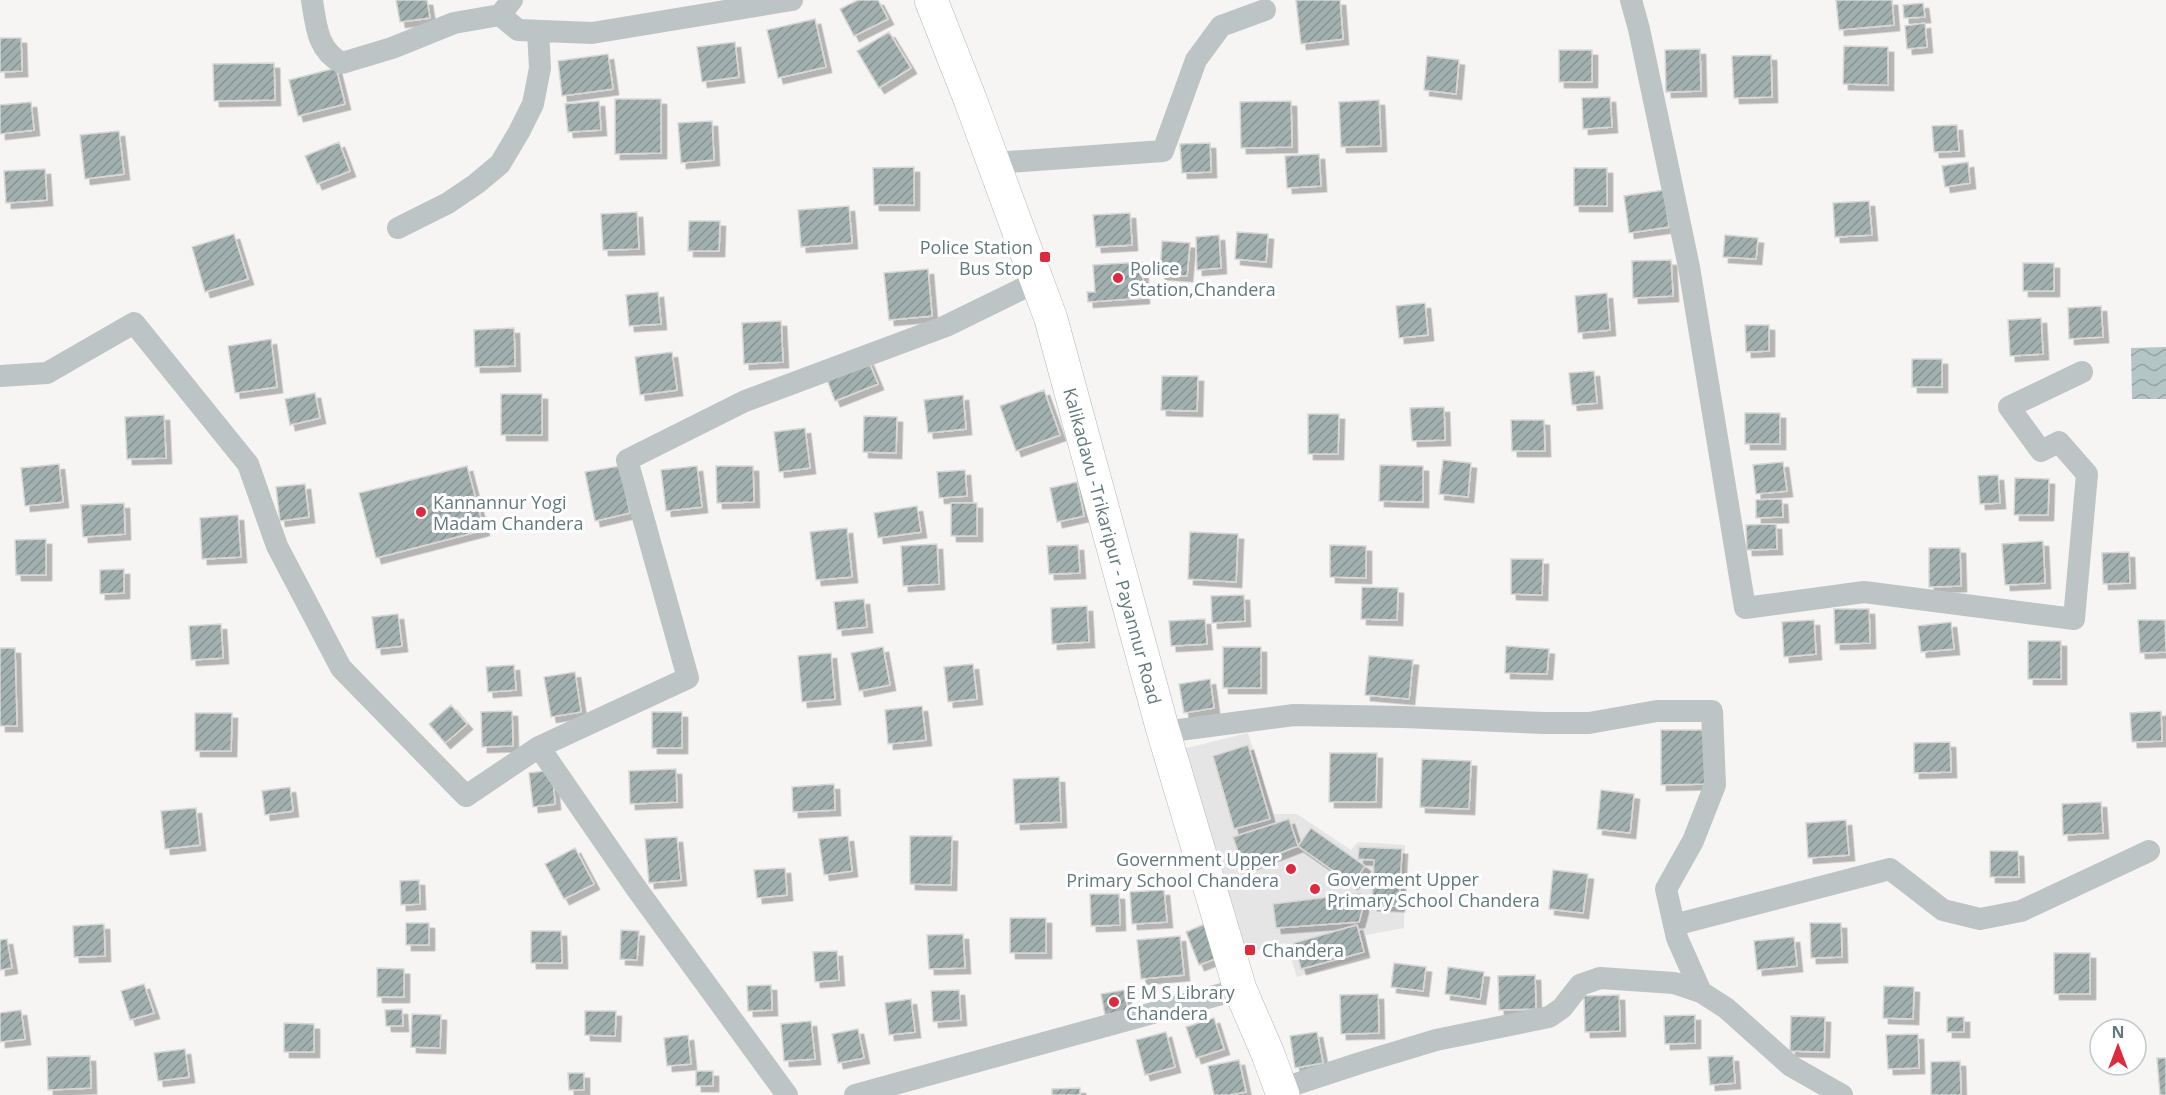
<svg xmlns="http://www.w3.org/2000/svg" width="2166" height="1095" viewBox="0 0 2166 1095" font-family="'Open Sans',sans-serif">
	<style>
		.built { fill: #e4e5e4 }
		.water { fill: url(#water-waves) }
		.building { fill: url(#building-hatch); stroke: #d8d7d5; stroke-width: 1.5; filter: url(#shadow) }
		.lines { fill: none; stroke-linecap: round; stroke-linejoin: round }
		.secondary-casing { stroke: #afb8b9; stroke-width: 34 }
		.street { stroke: #bcc4c5; stroke-width: 22 }
		.secondary { stroke: #fff; stroke-width: 33 }
		.poi-dot { fill: #df2a3e; stroke: #fff; stroke-width: 2 }
		.labels { text-anchor: middle; dominant-baseline: central; stroke-width: 6; stroke-linejoin: round; paint-order: stroke }
		.poi-label { font-size: 18px; fill: #627a7d; stroke: #fff; text-anchor: start }
		.street-label { font-size: 18px; fill: #627a7d; stroke: #fff }
	</style>
	<defs>
		<pattern id="water-waves" width="16" height="10" patternUnits="userSpaceOnUse" patternTransform="scale(1.5)"><rect width="16" height="10" fill="#b3c5c4"/><path d="M0 5q4-4 8 0t8 0" fill="none" stroke="#95a5a4"/></pattern>
		<pattern id="building-hatch" width="6" height="6" patternUnits="userSpaceOnUse" patternTransform="scale(1.5)"><rect width="6" height="6" fill="#a2b0b0"/><path d="M-1 1l2-2M0 6l6-6M5 7l2-2" fill="none" stroke="#879494"/></pattern>
		<filter id="shadow"><feDropShadow dx="5.5" dy="5.5" stdDeviation="0" flood-color="#0004"/></filter>
	</defs>
	<rect width="100%" height="100%" fill="#f6f5f3"/>
	<!-- built -->
	<path class="built" d="M1248,733L1274,814H1297L1351,850L1358,842L1405,845L1404,928L1366,935L1369,955L1297,977L1286,943L1246,953L1183,749Z"/>
	<!-- water -->
	<path class="water" d="M2166,347V399H2132L2131,348Z"/>
	<!-- building -->
	<path class="building" d="M396,0H427L430,18L400,22Z
		M858,0H878L888,19L854,36L840,9Z
		M1296,0H1340L1343,39L1301,44Z
		M1836,0H1892L1894,25L1839,30Z
		M1923,3L1925,17L1904,18L1903,5Z
		M815,19L826,67L778,78L767,30Z
		M1925,23L1927,47L1907,49L1905,26Z
		M889,32L911,68L879,88L857,51Z
		M0,38H21L22,71L0,72Z
		M735,42L739,77L702,82L697,47Z
		M1844,46L1888,47V85L1843,84Z
		M1700,49L1701,91L1666,92L1665,50Z
		M1559,50H1592V82H1559Z
		M608,54L613,89L562,96L558,61Z
		M1771,55L1772,97L1734,98L1732,56Z
		M1427,56L1459,60L1456,94L1424,90Z
		M274,63L275,100L214,101L213,64Z
		M336,68L345,104L298,116L289,80Z
		M1610,97L1612,127L1583,129L1582,98Z
		M615,99H661V153L615,154Z
		M1379,100L1381,146L1341,147L1339,102Z
		M599,101L601,130L568,132L565,104Z
		M1291,101L1292,147L1241,148L1240,102Z
		M31,102L34,130L0,134V105Z
		M712,121L714,160L681,163L678,123Z
		M1957,125L1959,151L1934,152L1932,126Z
		M119,131L124,174L85,179L80,135Z
		M339,142L350,171L317,184L305,156Z
		M1210,143L1211,172L1182,173L1180,144Z
		M1319,154L1321,186L1287,188L1285,156Z
		M1968,162L1970,183L1945,187L1942,166Z
		M914,167V205H874L873,168Z
		M1574,168H1607V206H1574Z
		M45,169L47,200L6,203L4,171Z
		M1664,190L1669,227L1629,233L1624,196Z
		M1869,201L1872,235L1835,237L1833,203Z
		M849,206L852,243L801,247L798,210Z
		M637,212L639,249L603,250L601,214Z
		M1130,213L1132,245L1096,247L1093,215Z
		M689,221H720L719,251H688Z
		M1237,232L1268,234L1266,262L1235,259Z
		M234,234L248,279L205,292L192,247Z
		M1219,235L1221,268L1197,270L1196,237Z
		M1725,235L1758,238L1756,259L1723,257Z
		M1162,241L1190,243L1187,276L1160,274Z
		M1671,260L1673,296L1633,298L1632,261Z
		M1142,262L1144,298L1088,302L1087,292H1095L1093,265Z
		M2023,263H2054V291H2023Z
		M928,269L932,316L889,320L884,273Z
		M658,292L661,324L629,326L626,295Z
		M1607,293L1610,330L1578,333L1575,296Z
		M1425,303L1428,335L1399,338L1396,306Z
		M2101,306L2103,337L2069,339L2068,308Z
		M2041,318L2043,354L2010,356L2008,320Z
		M781,321L783,362L744,364L742,323Z
		M1745,325H1769V351L1746,352Z
		M514,328L515,366L475,367L474,330Z
		M271,339L277,387L235,393L228,346Z
		M672,352L677,390L640,395L635,357Z
		M1912,359H1942V387H1912Z
		M868,360L878,384L835,401L826,377Z
		M1594,371L1597,403L1572,405L1569,373Z
		M1162,376H1198L1197,411L1161,410Z
		M1044,390L1060,435L1016,451L1000,406Z
		M315,393L320,418L290,425L285,399Z
		M501,394H542V435H501Z
		M963,395L966,429L928,433L924,400Z
		M1444,407L1445,440L1412,441L1410,408Z
		M1745,413H1780V444H1745Z
		M1308,414H1339L1338,454H1308Z
		M164,415L166,458L127,459L125,417Z
		M864,416L897,417L896,453L863,452Z
		M1511,420H1544L1545,451H1512Z
		M805,428L810,468L779,472L774,432Z
		M1443,460L1471,463L1468,497L1439,494Z
		M1783,462L1787,491L1756,494L1753,465Z
		M59,464L63,502L25,506L21,468Z
		M1380,465L1423,466V502L1379,501Z
		M467,466L484,530L376,558L359,493Z
		M620,466L630,513L595,521L585,472Z
		M697,466L702,507L666,511L661,470Z
		M716,466H753L754,502L717,503Z
		M965,470L967,496L939,498L937,472Z
		M1998,475L2000,503L1980,504L1978,476Z
		M2015,478L2049,479L2048,515H2014Z
		M1077,482L1084,516L1057,522L1050,488Z
		M305,484L309,517L280,521L276,487Z
		M1782,499L1783,517L1756,518V500Z
		M124,503L125,534L83,537L81,505Z
		M951,503H977V536H951Z
		M917,506L921,532L878,538L874,513Z
		M238,515L241,557L202,559L200,518Z
		M1776,524L1777,549L1747,550L1746,525Z
		M847,528L852,577L816,580L810,532Z
		M1190,532L1238,534L1236,582L1188,579Z
		M46,539V575H16L15,540Z
		M2043,541L2045,583L2005,585L2002,544Z
		M937,544L939,584L903,586L901,546Z
		M1078,545L1080,573L1049,574L1047,546Z
		M1330,545L1366,546V578L1330,577Z
		M1929,548H1960L1961,586L1929,587Z
		M2129,552L2130,583L2103,584L2102,553Z
		M1511,559H1543L1542,595L1511,594Z
		M124,569V593L100,594V570Z
		M1362,587L1398,588L1397,620L1361,619Z
		M1244,595L1245,621L1212,623L1211,596Z
		M864,599L867,627L837,630L834,602Z
		M1087,606L1089,642L1052,644L1051,608Z
		M1834,609H1869L1870,643L1835,644Z
		M398,614L402,646L376,649L372,617Z
		M1205,619L1207,644L1171,646L1169,621Z
		M1814,620L1816,654L1784,657L1782,622Z
		M2138,620H2165L2166,652L2140,653Z
		M1951,622L1954,649L1921,652L1918,626Z
		M221,624L223,658L191,660L189,626Z
		M2028,641H2061V679H2028Z
		M1506,646L1549,649L1547,674L1505,673Z
		M883,647L890,685L859,691L851,653Z
		M1223,647H1261V688H1223Z
		M0,648H15L17,726H0Z
		M831,653L835,699L802,702L798,656Z
		M1369,656L1413,660L1409,699L1365,695Z
		M973,664L977,699L948,702L944,667Z
		M514,665L516,690L488,692L486,667Z
		M575,672L581,712L551,717L544,677Z
		M1210,679L1214,708L1184,713L1179,684Z
		M451,705L467,724L445,743L429,724Z
		M922,706L926,740L888,744L885,710Z
		M512,711L513,746L482,747L481,712Z
		M2161,711L2162,741L2132,742L2130,713Z
		M652,712H682V748H652Z
		M195,713H232L231,751H195Z
		M1661,730H1706L1707,784L1661,785Z
		M1950,742L1951,772L1914,773V743Z
		M1248,745L1270,819L1234,829L1213,756Z
		M1330,753H1377L1376,802H1329Z
		M1422,759L1471,761L1469,809L1420,807Z
		M676,769L677,802L630,804L629,771Z
		M552,770L555,804L533,807L529,773Z
		M1059,777L1061,822L1015,824L1013,779Z
		M834,784L835,810L793,812L792,787Z
		M290,787L293,811L265,815L262,791Z
		M1601,790L1634,794L1630,833L1597,829Z
		M2101,802L2103,833L2063,835L2062,804Z
		M196,808L200,845L165,849L161,811Z
		M1289,819L1298,846L1243,867L1233,837Z
		M1846,820L1849,855L1808,858L1806,823Z
		M1311,828L1365,866L1352,884L1298,846Z
		M848,836L852,871L824,875L819,839Z
		M910,836H952L951,885L910,884Z
		M677,837L681,880L649,883L645,839Z
		M1359,847L1402,849L1399,906L1372,905L1374,860L1358,859Z
		M575,848L594,884L564,899L545,864Z
		M1990,851H2018L2019,877H1990Z
		M785,868L787,895L757,898L754,870Z
		M1553,870L1588,874L1583,913L1549,909Z
		M419,880L420,904L401,905L400,881Z
		M1164,890L1167,922L1132,924L1130,892Z
		M1361,893L1363,907L1359,922L1276,928L1273,904Z
		M1090,894H1119L1120,925L1091,926Z
		M1010,918H1046V953H1010Z
		M406,923H429V945H406Z
		M1207,923L1220,957L1199,965L1186,932Z
		M1810,923H1841L1842,957L1811,958Z
		M104,924L105,956L74,957L73,926Z
		M1357,925L1364,952L1301,969L1294,943Z
		M621,930L639,931L637,960L620,959Z
		M531,931H561L562,963H531Z
		M963,934L965,968L929,969L927,935Z
		M1180,936L1184,975L1141,979L1137,940Z
		M1794,937L1797,966L1757,970L1754,941Z
		M7,939L12,968L0,970V940Z
		M837,951L839,980L815,982L813,952Z
		M2054,953H2090V994H2054Z
		M1394,963L1426,967L1423,991L1391,987Z
		M1448,967L1484,972L1480,999L1445,994Z
		M377,968L404,969V997H377Z
		M1535,975L1536,1009L1499,1010L1498,976Z
		M144,984L154,1013L130,1020L121,991Z
		M771,985L772,1010L748,1011L747,986Z
		M1884,986L1914,987L1913,1019L1883,1018Z
		M959,990L961,1020L933,1022L931,991Z
		M1124,990L1128,1010L1105,1015L1101,994Z
		M1378,994L1379,1033L1341,1034L1340,995Z
		M1619,995L1620,1031L1585,1032L1584,996Z
		M911,999L915,1032L889,1035L885,1003Z
		M402,1009L403,1026H386L385,1010Z
		M21,1010L25,1039L0,1042V1013Z
		M585,1011H616L615,1036L585,1035Z
		M412,1014L441,1015L440,1048L411,1047Z
		M1695,1015V1043L1665,1044L1664,1016Z
		M1791,1016L1825,1017L1824,1052L1790,1051Z
		M1947,1017H1964V1032H1947Z
		M1214,1018L1224,1049L1196,1058L1186,1027Z
		M811,1021L815,1059L784,1061L781,1024Z
		M284,1023L314,1024V1052H284Z
		M858,1029L864,1058L838,1063L832,1034Z
		M1166,1032L1175,1067L1145,1075L1136,1040Z
		M1317,1032L1323,1063L1295,1068L1290,1036Z
		M1918,1034L1919,1068L1888,1069L1886,1035Z
		M688,1035L691,1064L667,1066L664,1038Z
		M185,1049L189,1077L158,1081L154,1053Z
		M90,1056L91,1088L48,1090L47,1057Z
		M1733,1056L1735,1083L1710,1085L1708,1057Z
		M2157,1058H2166V1095H2160Z
		M1239,1060L1246,1092L1229,1095H1214L1208,1066Z
		M1960,1061L1961,1095H1931V1062Z
		M696,1071H713V1086H696Z
		M568,1073H584V1090H569Z
		M1080,1088V1095H1052V1089Z"/>
	<g class="lines">
		<defs>
			<g id="secondary">
				<path id="s1" d="M931,0L970,99L1051,319L1162,727L1240,989L1268,1054L1283,1095"/>
			</g>
		</defs>
		<!-- secondary casing -->
		<use href="#secondary" class="secondary-casing"/>
		<!-- street -->
		<path class="street" d="M312,0C316,25 317,50 342,63L392,48L454,23L500,15L512,0
			M1631,0L1639,29L1689,267L1745,608L1864,592L2074,619L2087,474L2059,442L2041,451L2009,407L2082,372
			M500,15L518,30L592,33L792,0
			M994,163L1163,151L1196,60L1221,26L1265,10
			M398,228L448,203L476,184L500,164L519,132L533,104L540,68L538,31
			M0,376L47,373L134,323L248,464L277,546L341,668L466,796L539,747L636,888L787,1095
			M1164,732L1294,715L1404,717L1543,723H1589L1657,711H1712L1715,785L1693,841L1666,889L1677,938L1701,992
			M539,747L688,678L627,460L745,401L946,326L1038,281
			M1674,925L1890,869L1943,910L1980,919L2021,911L2149,851
			M1281,1089L1360,1063L1436,1040L1549,1017L1562,1008L1580,985L1600,978L1674,983L1701,992L1726,1008L1791,1066L1842,1095
			M855,1095L1240,989"/>
		<!-- secondary -->
		<use href="#secondary" class="secondary"/>
	</g>
	<!-- markers -->
	<g class="poi-dot">
		<rect x="1039" y="251" width="12" height="12" rx="3"/>
		<circle cx="1118" cy="278" r="6"/>
		<circle cx="421" cy="512" r="6"/>
		<circle cx="1291" cy="869" r="6"/>
		<circle cx="1315" cy="889" r="6"/>
		<rect x="1244" y="944" width="12" height="12" rx="3"/>
		<circle cx="1114" cy="1002" r="6"/>
	</g>
	<g class="labels">
		<!-- poi labels -->
		<g class="poi-label">
			<text x="1033" y="247" text-anchor="end">Police Station<tspan x="1033" dy="21">Bus Stop</tspan></text>
			<text x="1130" y="268">Police<tspan x="1130" dy="21">Station,Chandera</tspan></text>
			<text x="433" y="502">Kannannur Yogi<tspan x="433" dy="21">Madam Chandera</tspan></text>
			<text x="1279" y="859" text-anchor="end">Government Upper<tspan x="1279" dy="21">Primary School Chandera</tspan></text>
			<text x="1327" y="879">Goverment Upper<tspan x="1327" dy="21">Primary School Chandera</tspan></text>
			<text x="1262" y="950">Chandera</text>
			<text x="1126" y="992">E M S Library<tspan x="1126" dy="21">Chandera</tspan></text>
		</g>
		<!-- street labels -->
		<g class="street-label">
			<text stroke="none"><textPath href="#s1" startOffset="576">Kalikadavu -Trikaripur - Payannur Road</textPath></text>
		</g>
	</g>
	<!-- north arrow -->
	<g transform="translate(2118 1047)"><circle r="28" fill="#ffffff" stroke="#c0cacb" stroke-width="1.5"/>
	<path d="M0-4.5L10 22L0 15L-10 22Z" fill="#df2a3e"/>
	<text y="-9" font-size="16" font-weight="bold" text-anchor="middle" fill="#627a7d">N</text>
	</g>
</svg>
